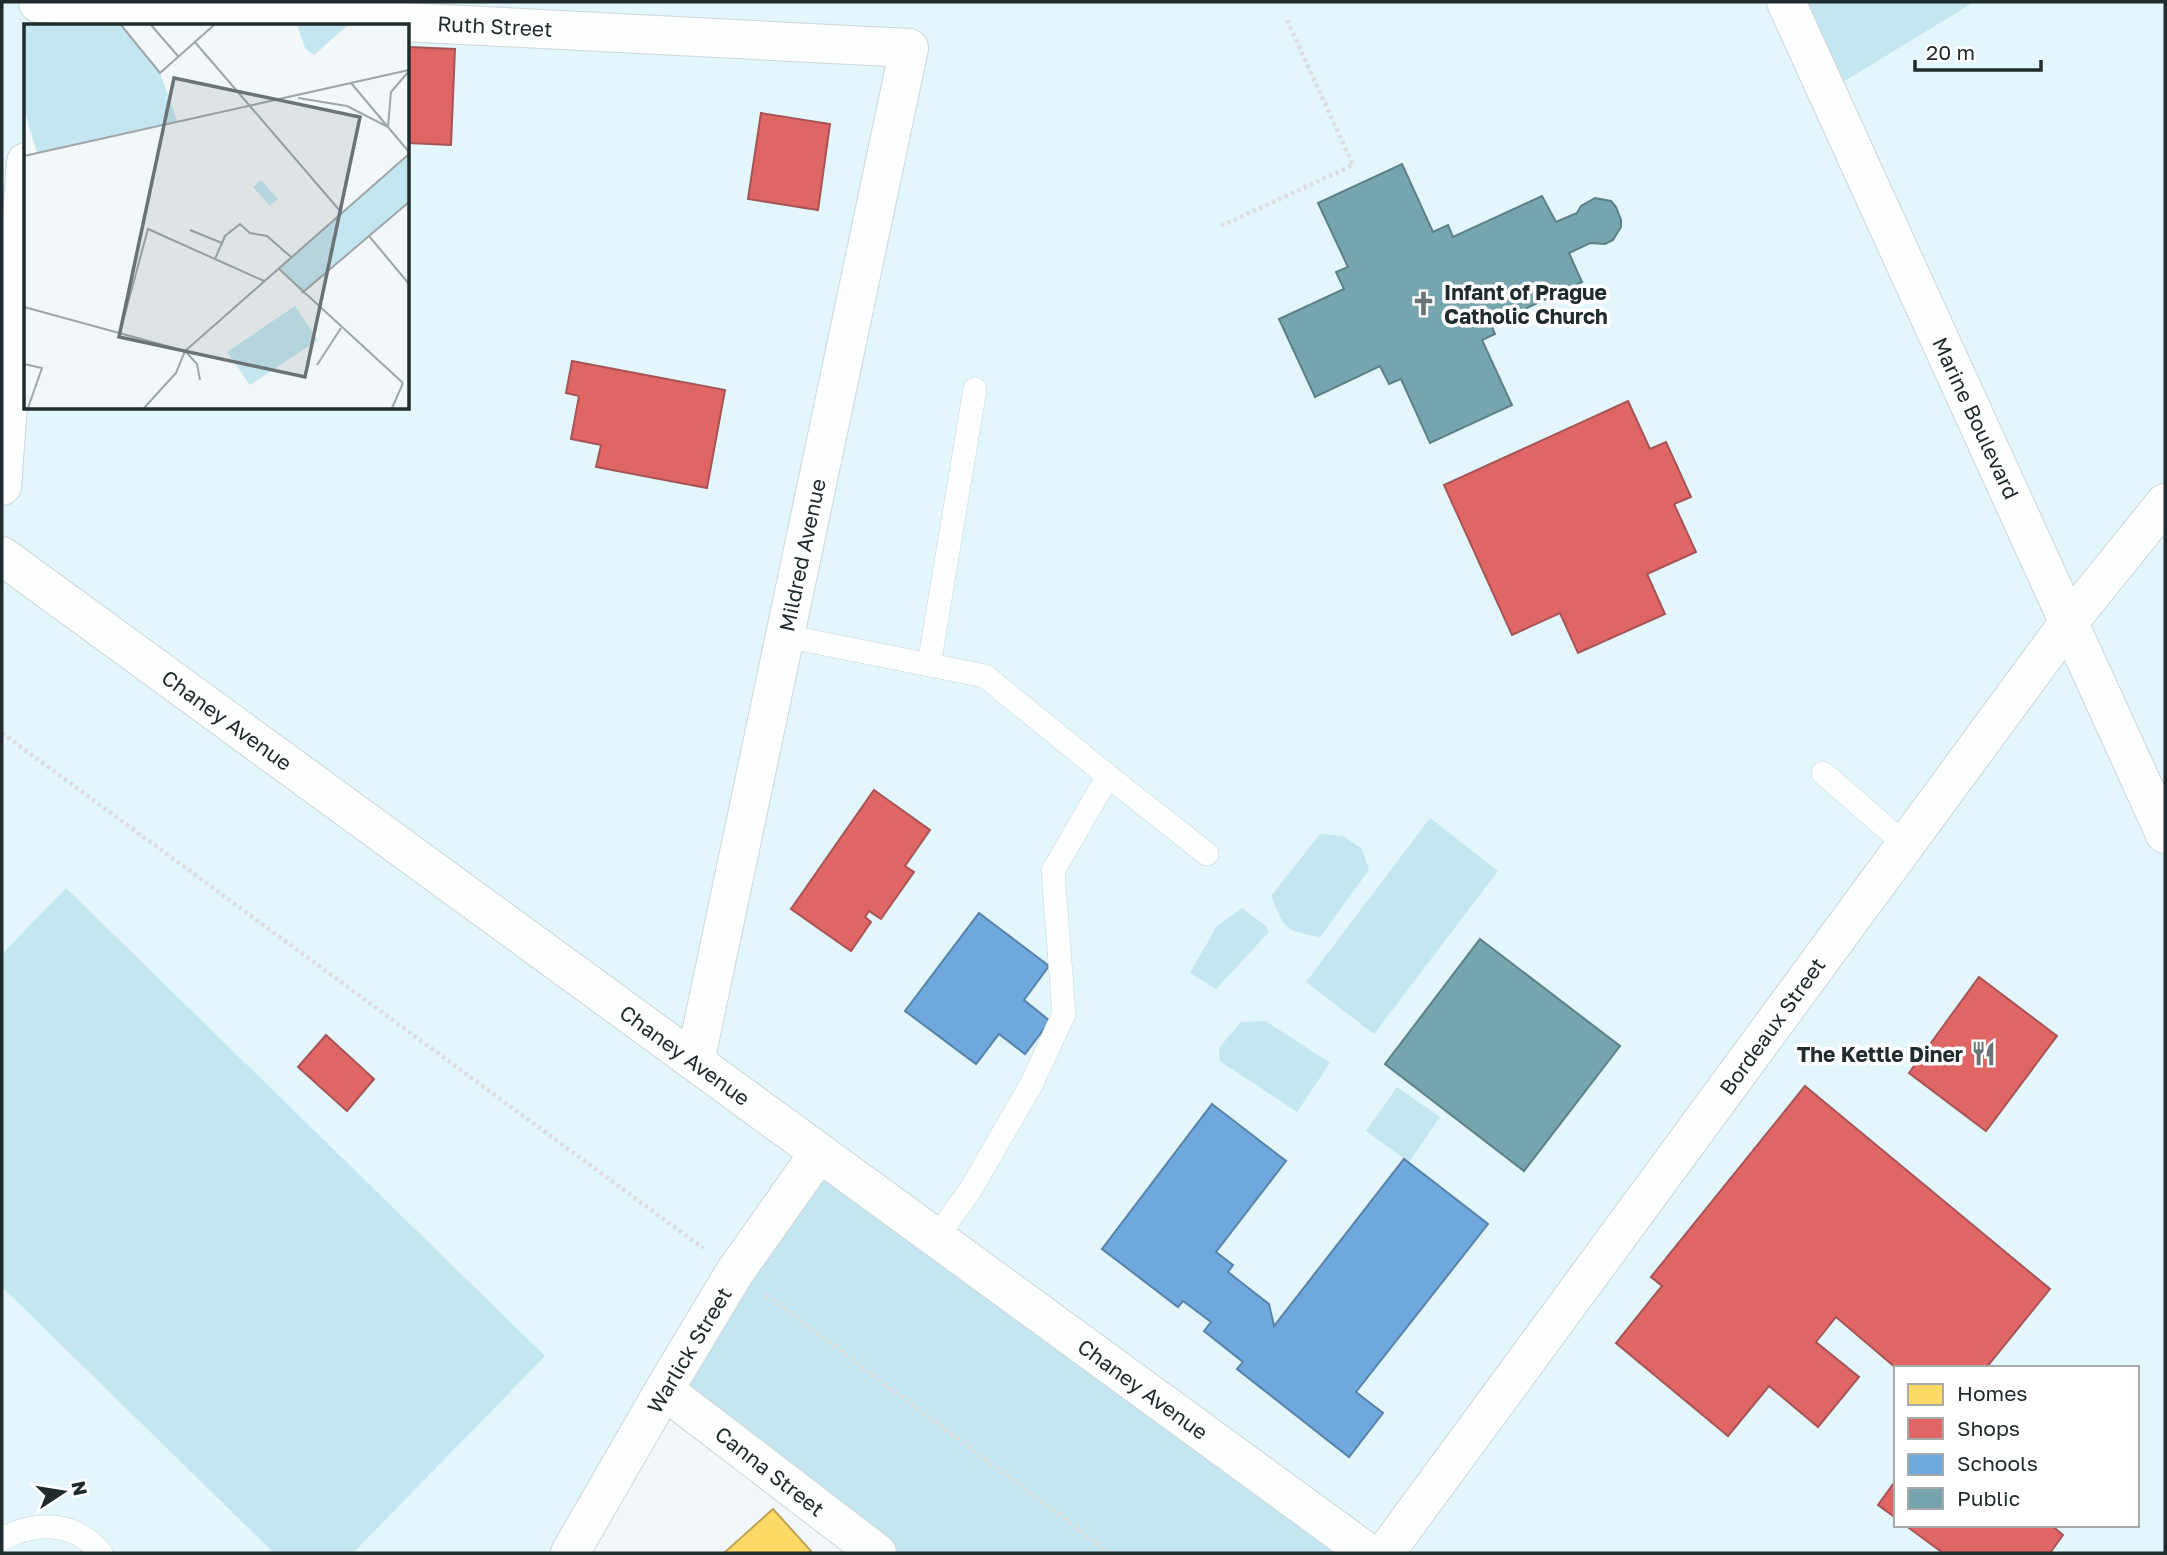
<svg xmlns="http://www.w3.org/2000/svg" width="2167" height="1555" viewBox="0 0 2167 1555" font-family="'Golos Text',sans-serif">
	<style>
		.built { fill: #e2f6fb; fill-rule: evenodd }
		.green { fill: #c4e6f0 }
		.homes { fill: #ffd966; stroke: #bca555; stroke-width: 2 }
		.shops { fill: #e06666; stroke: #a65455; stroke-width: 2 }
		.schools { fill: #6fa8dc; stroke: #5782a8; stroke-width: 2 }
		.public { fill: #76a5af; stroke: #5c8088; stroke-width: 2 }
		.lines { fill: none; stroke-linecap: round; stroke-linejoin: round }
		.service-casing { stroke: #ced6d8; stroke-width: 24 }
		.minor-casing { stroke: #ced6d8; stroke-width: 40 }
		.tertiary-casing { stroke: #ced6d8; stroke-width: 40 }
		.secondary-casing { stroke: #ced6d8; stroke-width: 40 }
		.primary-casing { stroke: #ced6d8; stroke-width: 40 }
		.path { stroke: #dcdede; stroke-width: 4.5; stroke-dasharray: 3.5 3.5; stroke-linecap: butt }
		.service { stroke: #fdfefe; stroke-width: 23 }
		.minor { stroke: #fdfefe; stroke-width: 38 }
		.tertiary { stroke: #fdfefe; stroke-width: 38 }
		.secondary { stroke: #fdfefe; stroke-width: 38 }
		.primary { stroke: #fdfefe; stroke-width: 38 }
		.labels { text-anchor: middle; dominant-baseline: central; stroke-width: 7; stroke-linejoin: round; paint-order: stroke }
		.street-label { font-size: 21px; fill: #202b2d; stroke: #fff }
		.poi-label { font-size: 21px; font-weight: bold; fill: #202b2d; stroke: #fff; text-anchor: start }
		.inset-road { fill: none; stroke: #9ea6a8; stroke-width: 2 }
		.view { fill: #6a7375; fill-opacity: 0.15; stroke: #6a7375; stroke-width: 3.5 }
		.inset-edge { fill: none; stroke: #202b2d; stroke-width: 3.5 }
	</style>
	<rect width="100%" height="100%" fill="#f2f8fa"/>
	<!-- built -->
	<path class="built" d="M2,2H1786L1828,92L1974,2H2165V1553H1368L819,1154L570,1553H2ZM26,26H408V408H26ZM1896,1368H2137V1525H1896Z"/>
	<!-- green -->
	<path class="green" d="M1786,2H1974L1827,92Z
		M1430,818L1498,871L1374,1034L1306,982Z
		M1320,834L1343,836L1362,849L1369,870L1320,937C1282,930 1286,929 1271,896Z
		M66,888L545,1356L353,1553H274L2,1287V954Z
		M1242,908L1266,926L1269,932L1216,989L1190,973L1217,926Z
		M1266,1021L1330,1063L1297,1112L1220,1061L1219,1048L1241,1022Z
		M1397,1087L1440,1117L1409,1162L1366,1131Z
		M819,1153L1368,1553H877L664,1390Z"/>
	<!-- homes -->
	<path class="homes" d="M773,1509L811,1551L809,1553H724Z"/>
	<!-- shops -->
	<path class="shops" d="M408,47L455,49L451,145L408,143Z
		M761,113L830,124L818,210L748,199Z
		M572,361L725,390L707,488L596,467L601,445L571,439L579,396L566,393Z
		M1628,401L1650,449L1666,442L1691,497L1674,504L1696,552L1647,574L1665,614L1578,653L1560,613L1512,635L1444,485Z
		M874,790L930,830L905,866L914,872L881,919L869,911L865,917L871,922L851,951L791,909Z
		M1979,977L2057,1036L1986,1131L1909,1073Z
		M326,1035L374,1079L347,1111L298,1067Z
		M1805,1086L2050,1289L1986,1368H1896L1836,1317L1816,1342L1859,1377L1818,1427L1769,1386L1728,1436L1616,1343L1662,1286L1651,1277Z
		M1896,1480V1518L1878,1505Z
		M1905,1525H2051L2063,1535L2050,1553H1943Z"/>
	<!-- schools -->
	<path class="schools" d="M979,913L1049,966L1024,1000L1050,1021L1025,1054L999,1034L976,1064L905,1011Z
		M1212,1104L1286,1161L1216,1252L1233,1265L1228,1272L1269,1304L1274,1326L1404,1159L1488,1224L1356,1392L1383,1413L1349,1457L1237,1369L1243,1362L1204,1331L1211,1322L1183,1301L1178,1307L1102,1249Z"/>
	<!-- public -->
	<path class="public" d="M1402,164L1433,232L1448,225L1453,237L1542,196L1556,222L1577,213L1581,206L1595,198L1611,201L1616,207L1621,220V227L1613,240L1605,244L1590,243L1569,253L1582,282L1491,325L1495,334L1482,340L1512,405L1430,443L1401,379L1389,384L1380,366L1315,397L1279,319L1344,289L1336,272L1348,267L1318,203Z
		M1480,939L1620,1046L1524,1171L1385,1064Z"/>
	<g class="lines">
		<defs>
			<path id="service" d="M785,636L985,676L1108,776L1053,871L1064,1014L1031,1085L971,1189L936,1238
				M929,665L975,389
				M1823,773L1906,845
				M1108,776L1207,854
				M2,1539C36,1521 75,1521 101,1553"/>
			<path id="minor" d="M38,3L909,48L695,1062
				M2,486L26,162
				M664,1390L877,1553
				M1385,1553L2069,622L2165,503"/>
			<path id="tertiary" d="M570,1553L664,1390L735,1272L819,1153"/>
			<path id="secondary" d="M2,556L1368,1553"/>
			<path id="primary" d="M1786,2L2165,834"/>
		</defs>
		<!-- service casing -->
		<use href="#service" class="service-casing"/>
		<!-- minor casing -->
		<use href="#minor" class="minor-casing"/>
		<!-- tertiary casing -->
		<use href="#tertiary" class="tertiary-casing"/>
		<!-- secondary casing -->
		<use href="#secondary" class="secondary-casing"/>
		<!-- primary casing -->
		<use href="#primary" class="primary-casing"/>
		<!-- path -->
		<path class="path" d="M1221,226L1353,165L1287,20
			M2,733L703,1248
			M766,1295L1110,1553"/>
		<!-- service -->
		<use href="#service" class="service"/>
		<!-- minor -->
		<use href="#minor" class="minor"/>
		<!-- tertiary -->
		<use href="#tertiary" class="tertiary"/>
		<!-- secondary -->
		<use href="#secondary" class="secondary"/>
		<!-- primary -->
		<use href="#primary" class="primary"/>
	</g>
	<!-- icons -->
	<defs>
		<symbol id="church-bare" viewBox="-9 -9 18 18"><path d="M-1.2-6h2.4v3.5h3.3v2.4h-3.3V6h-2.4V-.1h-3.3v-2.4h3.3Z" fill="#6a7375" stroke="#fff" stroke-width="2.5" paint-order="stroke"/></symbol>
		<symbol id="restaurant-bare" viewBox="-9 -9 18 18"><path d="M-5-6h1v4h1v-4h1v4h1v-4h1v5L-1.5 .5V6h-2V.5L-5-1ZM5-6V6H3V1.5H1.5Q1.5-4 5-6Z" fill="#6a7375" stroke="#fff" stroke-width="2.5" paint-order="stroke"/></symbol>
	</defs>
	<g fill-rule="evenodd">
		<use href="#church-bare" x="1406" y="286" width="35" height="35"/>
		<use href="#restaurant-bare" x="1966" y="1036" width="35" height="35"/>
	</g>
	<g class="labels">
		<!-- street labels -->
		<g class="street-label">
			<text transform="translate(495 26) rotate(3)">Ruth Street</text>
			<text transform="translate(1976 418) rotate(65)">Marine Boulevard</text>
			<text transform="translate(802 555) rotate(-78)">Mildred Avenue</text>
			<text transform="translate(227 720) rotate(36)">Chaney Avenue</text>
			<text transform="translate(1772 1026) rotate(-54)">Bordeaux Street</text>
			<text transform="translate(685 1055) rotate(36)">Chaney Avenue</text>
			<text transform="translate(689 1350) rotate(-59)">Warlick Street</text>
			<text transform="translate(1143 1389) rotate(36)">Chaney Avenue</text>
			<text transform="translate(770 1471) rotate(38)">Canna Street</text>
		</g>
		<!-- poi labels -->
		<g class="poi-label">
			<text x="1444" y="292">Infant of Prague<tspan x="1444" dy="24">Catholic Church</tspan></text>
			<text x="1963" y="1054" text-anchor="end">The Kettle Diner</text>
		</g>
	</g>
	<!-- overview -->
	<g transform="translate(24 24)">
		<rect width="385" height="385" fill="#f2f8fa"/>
		<path d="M0,1H97L136,49L153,97L13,129L0,85ZM273,1H324L290,31L281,24ZM385,130V178L278,269L254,244ZM237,156L254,175L246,182L229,163ZM271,282L294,316L226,361L203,328Z" fill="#c4e6f0"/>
		<path class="inset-road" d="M97,1L136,49L190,1M127,1L154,32M170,17L317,188M327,59L385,128M274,74L323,82L364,103M364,103L367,68L385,47M0,132L385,46M166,206L198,219M345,212L385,260M191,235L201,212L216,200L226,209L243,212L267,233M254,244L379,359M278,269L385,178M0,283L161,327L173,340L176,356M96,308L124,205L240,257M0,340L18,344L4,384M293,341L317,304M120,384L152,349L161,327L385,130M368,384L379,359"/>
		<path class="view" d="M150,54L336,93L281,353L95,313Z"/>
		<rect width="385" height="385" class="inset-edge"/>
	</g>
	<!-- border -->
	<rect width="2167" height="1555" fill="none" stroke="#202b2d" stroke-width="7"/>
	<!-- legend -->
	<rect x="1894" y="1366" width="245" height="161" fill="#ffffff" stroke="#a6aaab" stroke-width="2"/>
	<rect x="1908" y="1384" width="35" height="21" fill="#ffd966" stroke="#a6aaab" stroke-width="2"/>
	<text x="1957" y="1401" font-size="21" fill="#202b2d">Homes</text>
	<rect x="1908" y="1418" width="35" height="21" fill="#e06666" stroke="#a6aaab" stroke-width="2"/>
	<text x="1957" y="1436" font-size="21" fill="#202b2d">Shops</text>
	<rect x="1908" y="1454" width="35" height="21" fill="#6fa8dc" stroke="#a6aaab" stroke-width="2"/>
	<text x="1957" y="1471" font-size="21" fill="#202b2d">Schools</text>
	<rect x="1908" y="1488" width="35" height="21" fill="#76a5af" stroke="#a6aaab" stroke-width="2"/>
	<text x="1957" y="1506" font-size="21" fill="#202b2d">Public</text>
	<!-- north arrow -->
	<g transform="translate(63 1492) rotate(78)" stroke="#ffffff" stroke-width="5" paint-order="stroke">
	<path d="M0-5L12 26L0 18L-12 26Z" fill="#202b2d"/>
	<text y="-10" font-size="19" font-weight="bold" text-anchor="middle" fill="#202b2d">N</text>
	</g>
	<!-- scale -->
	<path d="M1915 60v10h126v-10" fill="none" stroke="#202b2d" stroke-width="3.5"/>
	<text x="1926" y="60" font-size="21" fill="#202b2d" stroke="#ffffff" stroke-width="5" paint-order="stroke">20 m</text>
</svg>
